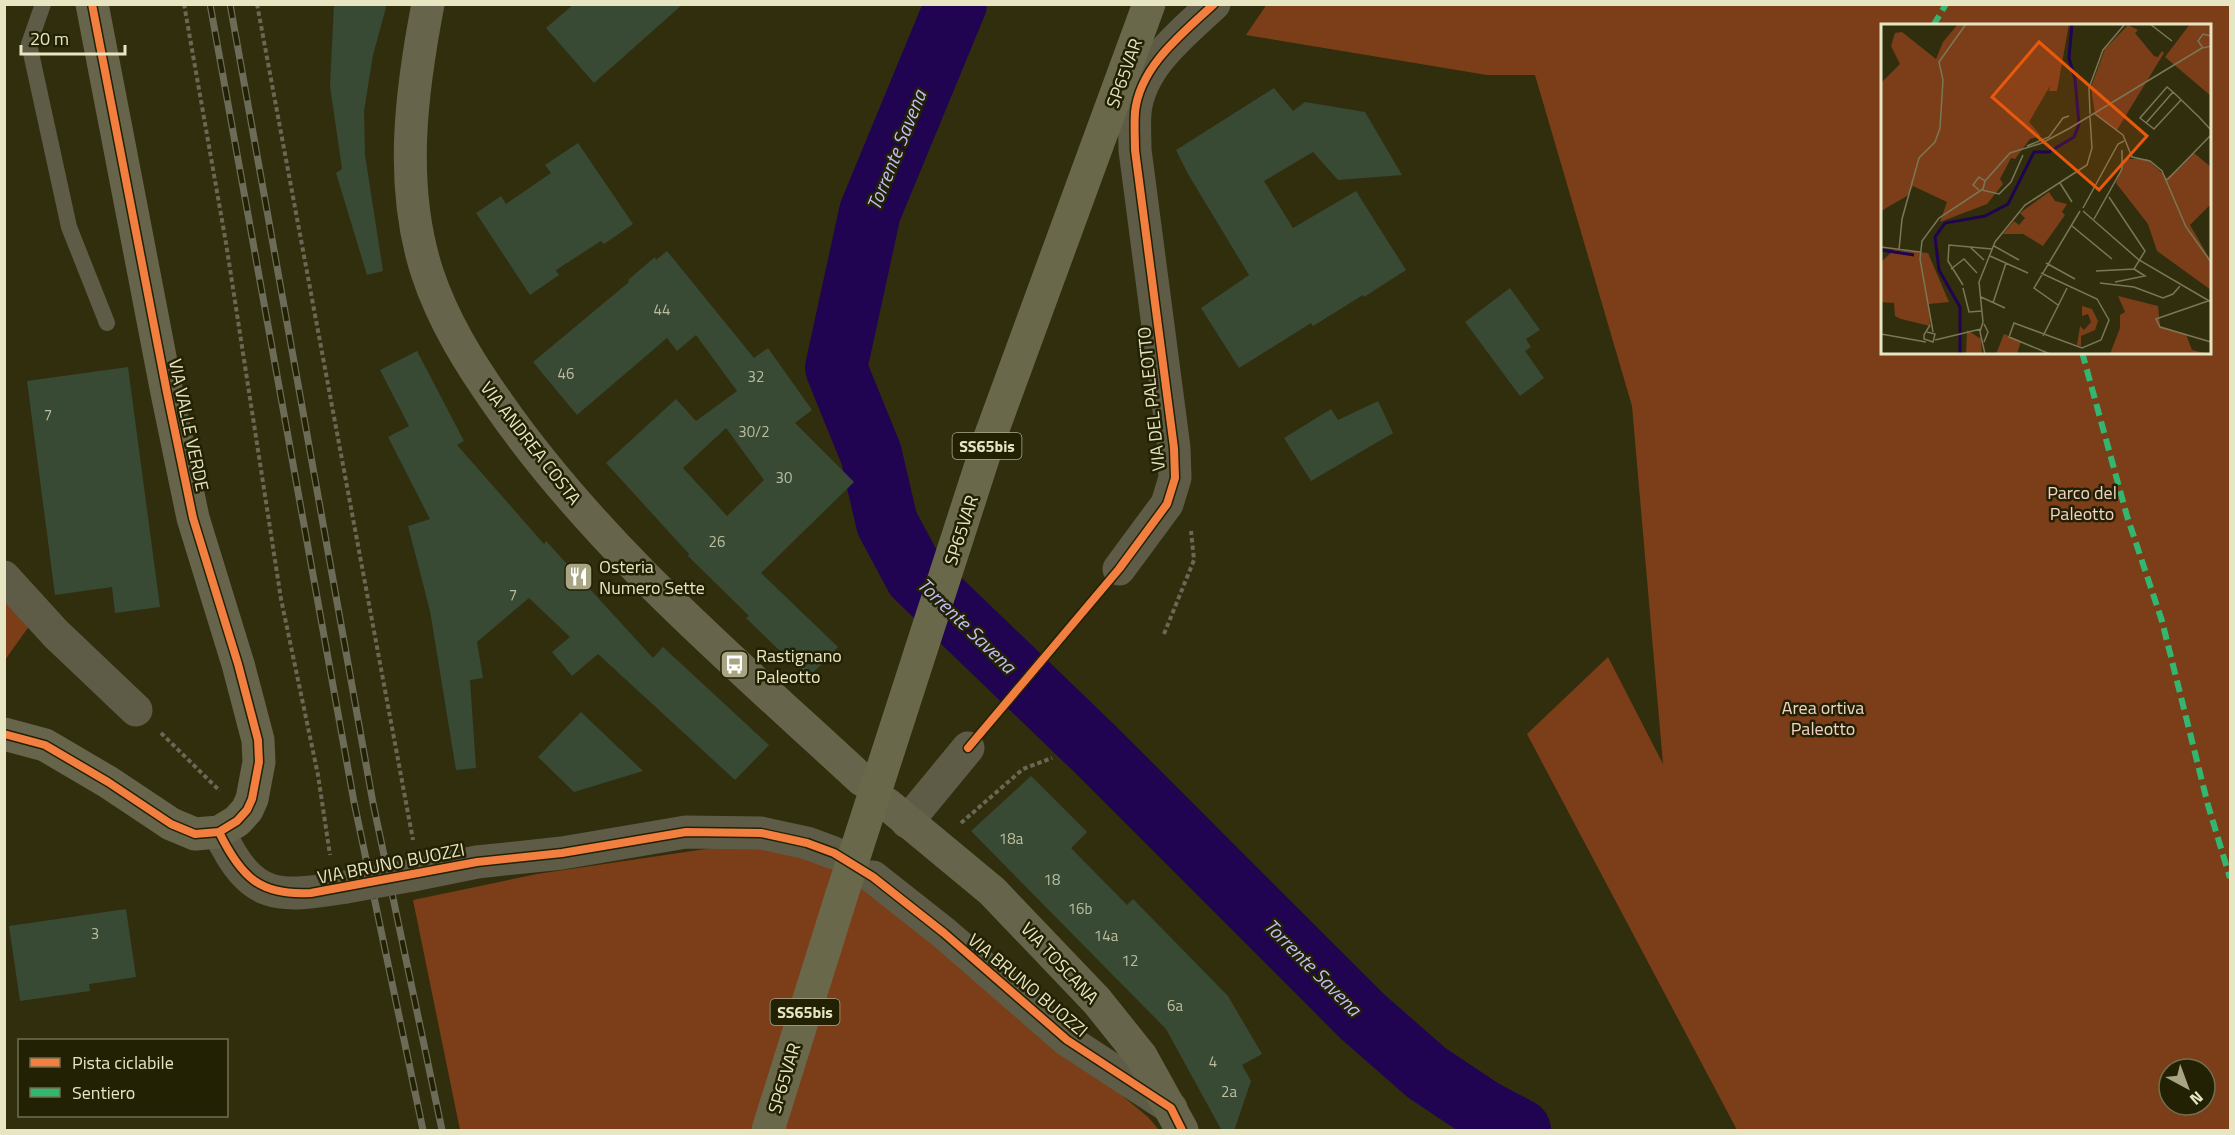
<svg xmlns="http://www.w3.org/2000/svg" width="2235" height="1135" viewBox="0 0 2235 1135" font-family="'Titillium Web',sans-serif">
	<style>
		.green { fill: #7b3e19; fill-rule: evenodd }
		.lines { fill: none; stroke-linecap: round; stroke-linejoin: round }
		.river { stroke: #200451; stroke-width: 62 }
		.building { fill: #384934; fill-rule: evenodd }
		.path { stroke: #696854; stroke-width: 4; stroke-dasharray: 4.5 3; stroke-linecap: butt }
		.lane { stroke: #5e5c47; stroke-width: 16 }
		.street { stroke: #5e5c47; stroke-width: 33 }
		.secondary { stroke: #66644a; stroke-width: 33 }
		.primary { stroke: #6a684a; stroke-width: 33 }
		.rail-casing { stroke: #6c6b57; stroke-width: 7 }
		.rail { stroke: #232103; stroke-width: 4.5; stroke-dasharray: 14; stroke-linecap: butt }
		.street-bridge { stroke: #5e5c47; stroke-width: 33 }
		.primary-bridge { stroke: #6a684a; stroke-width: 33 }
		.quiet { stroke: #33b770; stroke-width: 6; stroke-dasharray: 12 6; stroke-linecap: butt }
		.cycleway-casing { stroke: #232103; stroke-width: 11 }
		.cycleway { stroke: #f27e40; stroke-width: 8 }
		.labels { text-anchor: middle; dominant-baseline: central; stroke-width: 5; stroke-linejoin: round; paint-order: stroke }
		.number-label { font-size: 15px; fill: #bbbe9e }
		.shield { fill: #232103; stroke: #acaa89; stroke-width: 1.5 }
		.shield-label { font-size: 16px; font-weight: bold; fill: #e7e5c2 }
		.street-label { font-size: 18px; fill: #e7e5c2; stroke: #232103 }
		.park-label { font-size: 18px; fill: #f2d3c5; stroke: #232103 }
		.poi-label { font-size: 18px; fill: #e7e5c2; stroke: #232103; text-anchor: start }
		.water-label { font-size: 20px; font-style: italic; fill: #bebdf6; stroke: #232103 }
		.inset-river { fill: none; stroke: #200451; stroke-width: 3 }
		.inset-road { fill: none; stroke: #7a7756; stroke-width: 1.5 }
		.view { fill: #e8590c; fill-opacity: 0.15; stroke: #e8590c; stroke-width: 3 }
		.inset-edge { fill: none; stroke: #e7e5c2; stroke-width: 3 }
	</style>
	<rect width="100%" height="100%" fill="#312e0e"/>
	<!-- green -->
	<path class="green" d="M1267,4L2230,5V1130H1737L1527,734L1608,657L1663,764L1632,406L1535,75H1487L1246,35ZM1882,26H2210V352H1882ZM2169,1069H2205V1105H2169Z
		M5,593L32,622L5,660Z
		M753,842L840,861L1148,1117L1159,1130H460L413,900L537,874Z"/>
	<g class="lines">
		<!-- river -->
		<path class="river" d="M956,4L870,212L836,368L871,454L887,523L916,577L1095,749L1363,1017L1427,1073L1484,1111L1520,1130"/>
	</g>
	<!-- building -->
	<path class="building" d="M334,4H387L373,55L364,111L365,155L383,271L367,275L336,173L342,169L330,86Z
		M574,4H683L594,83L546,28Z
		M1274,88L1293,111L1305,102L1365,112L1402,175L1338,180L1313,152L1264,181L1293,228L1356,191L1406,270L1364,297L1363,295L1313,326L1311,323L1239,368L1201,308L1249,275L1188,174L1176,150Z
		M578,143L633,224L604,244L601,241L556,270L559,275L530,295L476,213L501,196L506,204L551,173L545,165Z
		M667,251L754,358L768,348L812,410L795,423L854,482L761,573L838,647L808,678L746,618L749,616L688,556L689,554L606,463L676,399L696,421L737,391L696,335L677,351L667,338L577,415L533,362L629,282L628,280L655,257L656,260ZM726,428L764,480L727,516L683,468Z
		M1510,288L1540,330L1526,339L1531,347L1525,351L1544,378L1520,396L1465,322Z
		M417,351L464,441L457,445L544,544L546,541L653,658L663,647L769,745L735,780L598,654L572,676L552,652L570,637L529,598L477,642L483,678L470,680L476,768L456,770L430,611L408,526L430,519L388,437L409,426L380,370Z
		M128,367L160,607L115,613L112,587L55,595L27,381Z
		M1378,401L1393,433L1311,481L1284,438L1331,409L1338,420Z
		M581,712L643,771L574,792L538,757Z
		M1031,776L1087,832L1071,848L1127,905L1133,899L1228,996L1262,1054L1242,1065L1251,1081L1234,1131H1222L1166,1029L971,831Z
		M126,909L136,977L89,984L90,991L20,1001L9,926Z"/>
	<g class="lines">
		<!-- path -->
		<path class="path" d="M184,4L226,243L281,599L318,775L330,855
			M257,4L413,840
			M1164,634L1194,560L1191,531
			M161,733L220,791
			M961,823L1023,769L1052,758"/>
		<!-- lane -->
		<path class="lane" d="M43,4L29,44L69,227L107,323"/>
		<!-- street -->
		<path class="street" d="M1119,569L1167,504L1175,478L1174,448L1135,150C1135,138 1134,125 1135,112C1140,66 1182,34 1214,4
			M4,577L56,634L136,710
			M907,822L968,748
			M219,832C252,901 277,898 346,887
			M413,875L477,862L562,853L686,832L761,833L807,843L834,853
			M873,877L944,933L1067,1040L1171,1108"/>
		<!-- secondary -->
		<path class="secondary" d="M428,4C411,92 399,185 427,272C443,321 470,364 499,405C599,548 735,662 862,780
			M4,734L45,745L108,782L171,824L195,834L219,832L237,821L247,810L252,799L259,762L258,740L238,664L193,518L167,393L92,4
			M887,804L992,891L1097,1001L1141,1056L1182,1130"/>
		<!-- primary -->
		<path class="primary" d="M768,1130L842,894"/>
		<defs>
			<path id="rail" d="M210,4L354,802L423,1130
				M230,4L373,803L442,1130"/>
		</defs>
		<!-- rail casing -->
		<use href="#rail" class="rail-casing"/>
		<!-- rail -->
		<use href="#rail" class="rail"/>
		<!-- street-bridge -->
		<path class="street-bridge" d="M346,887L413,875"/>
		<!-- primary-bridge -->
		<path class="primary-bridge" d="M842,894L989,440L1149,4"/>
		<!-- quiet -->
		<path class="quiet" d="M1933,26L1946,4
			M2082,352L2127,516L2162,621L2208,805L2230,878"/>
		<defs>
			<path id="cycleway" d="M4,734L45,745L108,782L171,824L195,834L219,832L237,821L247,810L252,799L259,762L258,740L238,664L193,518L167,393L92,4
				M968,748L1119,569L1167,504L1175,478L1174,448L1135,150C1135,138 1134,125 1135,112C1140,66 1182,34 1214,4
				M219,832C241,877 260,896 311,893L477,862L562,853L686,832L761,833L807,843L834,853L873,877L944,933L1067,1040L1171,1108L1182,1130"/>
		</defs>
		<!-- cycleway casing -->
		<use href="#cycleway" class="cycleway-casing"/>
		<!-- cycleway -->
		<use href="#cycleway" class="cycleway"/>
	</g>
	<!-- icons -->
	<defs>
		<symbol id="restaurant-square" viewBox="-11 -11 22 22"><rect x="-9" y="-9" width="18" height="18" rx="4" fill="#a7a583" stroke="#232103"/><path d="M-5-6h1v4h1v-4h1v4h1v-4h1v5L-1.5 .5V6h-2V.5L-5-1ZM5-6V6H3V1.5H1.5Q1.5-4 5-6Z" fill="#fff"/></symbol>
		<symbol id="bus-square" viewBox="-11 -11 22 22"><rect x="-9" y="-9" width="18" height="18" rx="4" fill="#a7a583" stroke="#232103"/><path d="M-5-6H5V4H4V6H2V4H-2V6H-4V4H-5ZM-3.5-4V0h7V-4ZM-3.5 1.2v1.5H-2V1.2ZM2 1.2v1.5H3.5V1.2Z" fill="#fff"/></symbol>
	</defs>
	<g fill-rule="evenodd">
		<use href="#restaurant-square" x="562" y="560" width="33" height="33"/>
		<use href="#bus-square" x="718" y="648" width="33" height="33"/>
	</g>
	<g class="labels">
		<!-- number labels -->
		<g class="number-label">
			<text x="662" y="309">44</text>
			<text x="566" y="373">46</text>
			<text x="756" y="376">32</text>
			<text x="48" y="414">7</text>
			<text x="754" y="431">30/2</text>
			<text x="784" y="477">30</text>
			<text x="717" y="541">26</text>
			<text x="513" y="594">7</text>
			<text x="1011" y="838">18a</text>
			<text x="1052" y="879">18</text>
			<text x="1080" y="908">16b</text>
			<text x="95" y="933">3</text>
			<text x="1106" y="935">14a</text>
			<text x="1130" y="960">12</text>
			<text x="1175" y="1005">6a</text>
			<text x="1213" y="1061">4</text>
			<text x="1229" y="1091">2a</text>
		</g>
		<!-- shield labels -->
		<g class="shield">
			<rect x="952.5" y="433" width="69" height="26" rx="4.5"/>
			<rect x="770.5" y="999" width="69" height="26" rx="4.5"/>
		</g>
		<g class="shield-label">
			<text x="987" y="446">SS65bis</text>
			<text x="805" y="1012">SS65bis</text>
		</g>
		<!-- street labels -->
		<g class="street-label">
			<text transform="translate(1124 73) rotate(-70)">SP65VAR</text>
			<text transform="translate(1151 399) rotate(-96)">VIA DEL PALEOTTO</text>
			<text transform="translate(189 425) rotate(78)">VIA VALLE VERDE</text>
			<text transform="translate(531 443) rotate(52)">VIA ANDREA COSTA</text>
			<text transform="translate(961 530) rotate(-72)">SP65VAR</text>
			<text transform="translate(391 863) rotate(-11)">VIA BRUNO BUOZZI</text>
			<text transform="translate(1060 963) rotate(47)">VIA TOSCANA</text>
			<text transform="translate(1028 985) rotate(40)">VIA BRUNO BUOZZI</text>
			<text transform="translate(784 1078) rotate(-73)">SP65VAR</text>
		</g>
		<!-- park labels -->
		<g class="park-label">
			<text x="2082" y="492">Parco del<tspan x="2082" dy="21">Paleotto</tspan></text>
			<text x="1823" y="707">Area ortiva<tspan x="1823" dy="21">Paleotto</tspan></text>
		</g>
		<!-- poi labels -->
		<g class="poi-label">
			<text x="599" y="566">Osteria<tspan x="599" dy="21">Numero Sette</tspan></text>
			<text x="756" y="655">Rastignano<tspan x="756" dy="21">Paleotto</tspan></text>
		</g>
		<!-- water labels -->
		<g class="water-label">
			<text transform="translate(896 150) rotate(-68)">Torrente Savena</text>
			<text transform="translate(967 625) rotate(44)">Torrente Savena</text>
			<text transform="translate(1313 967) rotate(45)">Torrente Savena</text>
		</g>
	</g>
	<!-- overview -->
	<g transform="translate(1881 24)">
		<rect width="330" height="330" fill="#312e0e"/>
		<path d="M77,0H188L176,67H168L169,62L148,98L160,112L149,115L134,135L130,134L119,155L122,160L106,180L59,198L66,178L32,162L26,172L0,187V59L19,40L10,22L14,9L21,8L55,35L62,18ZM309,0H330V72L284,33ZM247,1L257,6L254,9L273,32L277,33L281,27L283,29L236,106L214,90L210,63L224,25ZM313,129L330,143L329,181L309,201L330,237V266L276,227L267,200L235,159L243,135H266L286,154ZM168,168L174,177L186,180L181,188L184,191L162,222L142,210H122L133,197L138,201L144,194L139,189ZM13,226L47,229L68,278L48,280L49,302L20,295L14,292L13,279L0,278V238ZM237,272L277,282L279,302L305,310L311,326L328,330H229L239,304V291L244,288ZM201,282L211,285L217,297L214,306L200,312V322L196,321L199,302L203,306L210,298L207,290L201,292ZM86,306L100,315L101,330H85ZM123,310L140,317L136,330H115Z" fill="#7b3e19"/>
		<path class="inset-river" d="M0,226L33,231M79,330V283L58,246L54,213L64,199L104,192L127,180L153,128H168L193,113L198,100L194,55L188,34L191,0"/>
		<path class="inset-road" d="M269,0L291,17M330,12L322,10L317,17L322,24L330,22M300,76L273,105L259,94L286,63L292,68L318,93L330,106M209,90L208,64L222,26L244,0M214,90L242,111L251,133L269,137L281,147L305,203L330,238M265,99L292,68M146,122L168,113L182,94L188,92M286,156L330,111M104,157L129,129L161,119L189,104L321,24M179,159L191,178M101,166L118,170L130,158L142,131M202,184L237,120L243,117M202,187L258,236L330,278M213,195L241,145V126M191,202L231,235M113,222L138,236M0,223L39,228M89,223L103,236M18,226L21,195L38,134L54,118L59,104L62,56L58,38L85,0M109,232L147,249M165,239L194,255M70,245L83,235L96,249M215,247L253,245L264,227L228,173M160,249L216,275L228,296L220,316L201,324L133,299L128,313L169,330M234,258L264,252L253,245M219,259L253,263L282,274L292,270L299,262M82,261L67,237L68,221L111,225M82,264L88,288L101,287M100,273L124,284M327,277L275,295L279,303L330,318M112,279L125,239M177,281L153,264L199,187M103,300L107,308L103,318M46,308L54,310L52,318L43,315V311L49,301M52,308L39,235L41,217L58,194L102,165L104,157L98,153L92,161L98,166M0,310L45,318M162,312L186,264M54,316L100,305M104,330L99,308L102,298L98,258L114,218L144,181L206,141L211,124L209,93"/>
		<path class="view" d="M158,18L266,112L218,166L111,73Z"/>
		<rect width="330" height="330" class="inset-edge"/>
	</g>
	<!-- border -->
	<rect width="2235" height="1135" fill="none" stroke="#e7e5c2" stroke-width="12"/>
	<!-- legend -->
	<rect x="18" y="1039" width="210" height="78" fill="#232103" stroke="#716f4f" stroke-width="1.5"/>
	<rect x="30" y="1058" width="30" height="9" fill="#f27e40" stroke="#716f4f" stroke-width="1.5"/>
	<text x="72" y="1069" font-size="18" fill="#e7e5c2">Pista ciclabile</text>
	<rect x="30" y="1088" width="30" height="9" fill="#33b770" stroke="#716f4f" stroke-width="1.5"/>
	<text x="72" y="1099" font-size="18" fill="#e7e5c2">Sentiero</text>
	<!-- north arrow -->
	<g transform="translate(2187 1087) rotate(139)"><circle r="28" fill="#232103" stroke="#716f4f" stroke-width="1.5"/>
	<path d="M0-4.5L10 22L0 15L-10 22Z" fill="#a7a583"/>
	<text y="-9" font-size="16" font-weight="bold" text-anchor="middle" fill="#e7e5c2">N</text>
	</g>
	<!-- scale -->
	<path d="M21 45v9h104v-9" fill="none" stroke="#e7e5c2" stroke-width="3"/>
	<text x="30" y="45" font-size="18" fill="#e7e5c2" stroke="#232103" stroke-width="4.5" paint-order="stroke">20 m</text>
</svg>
